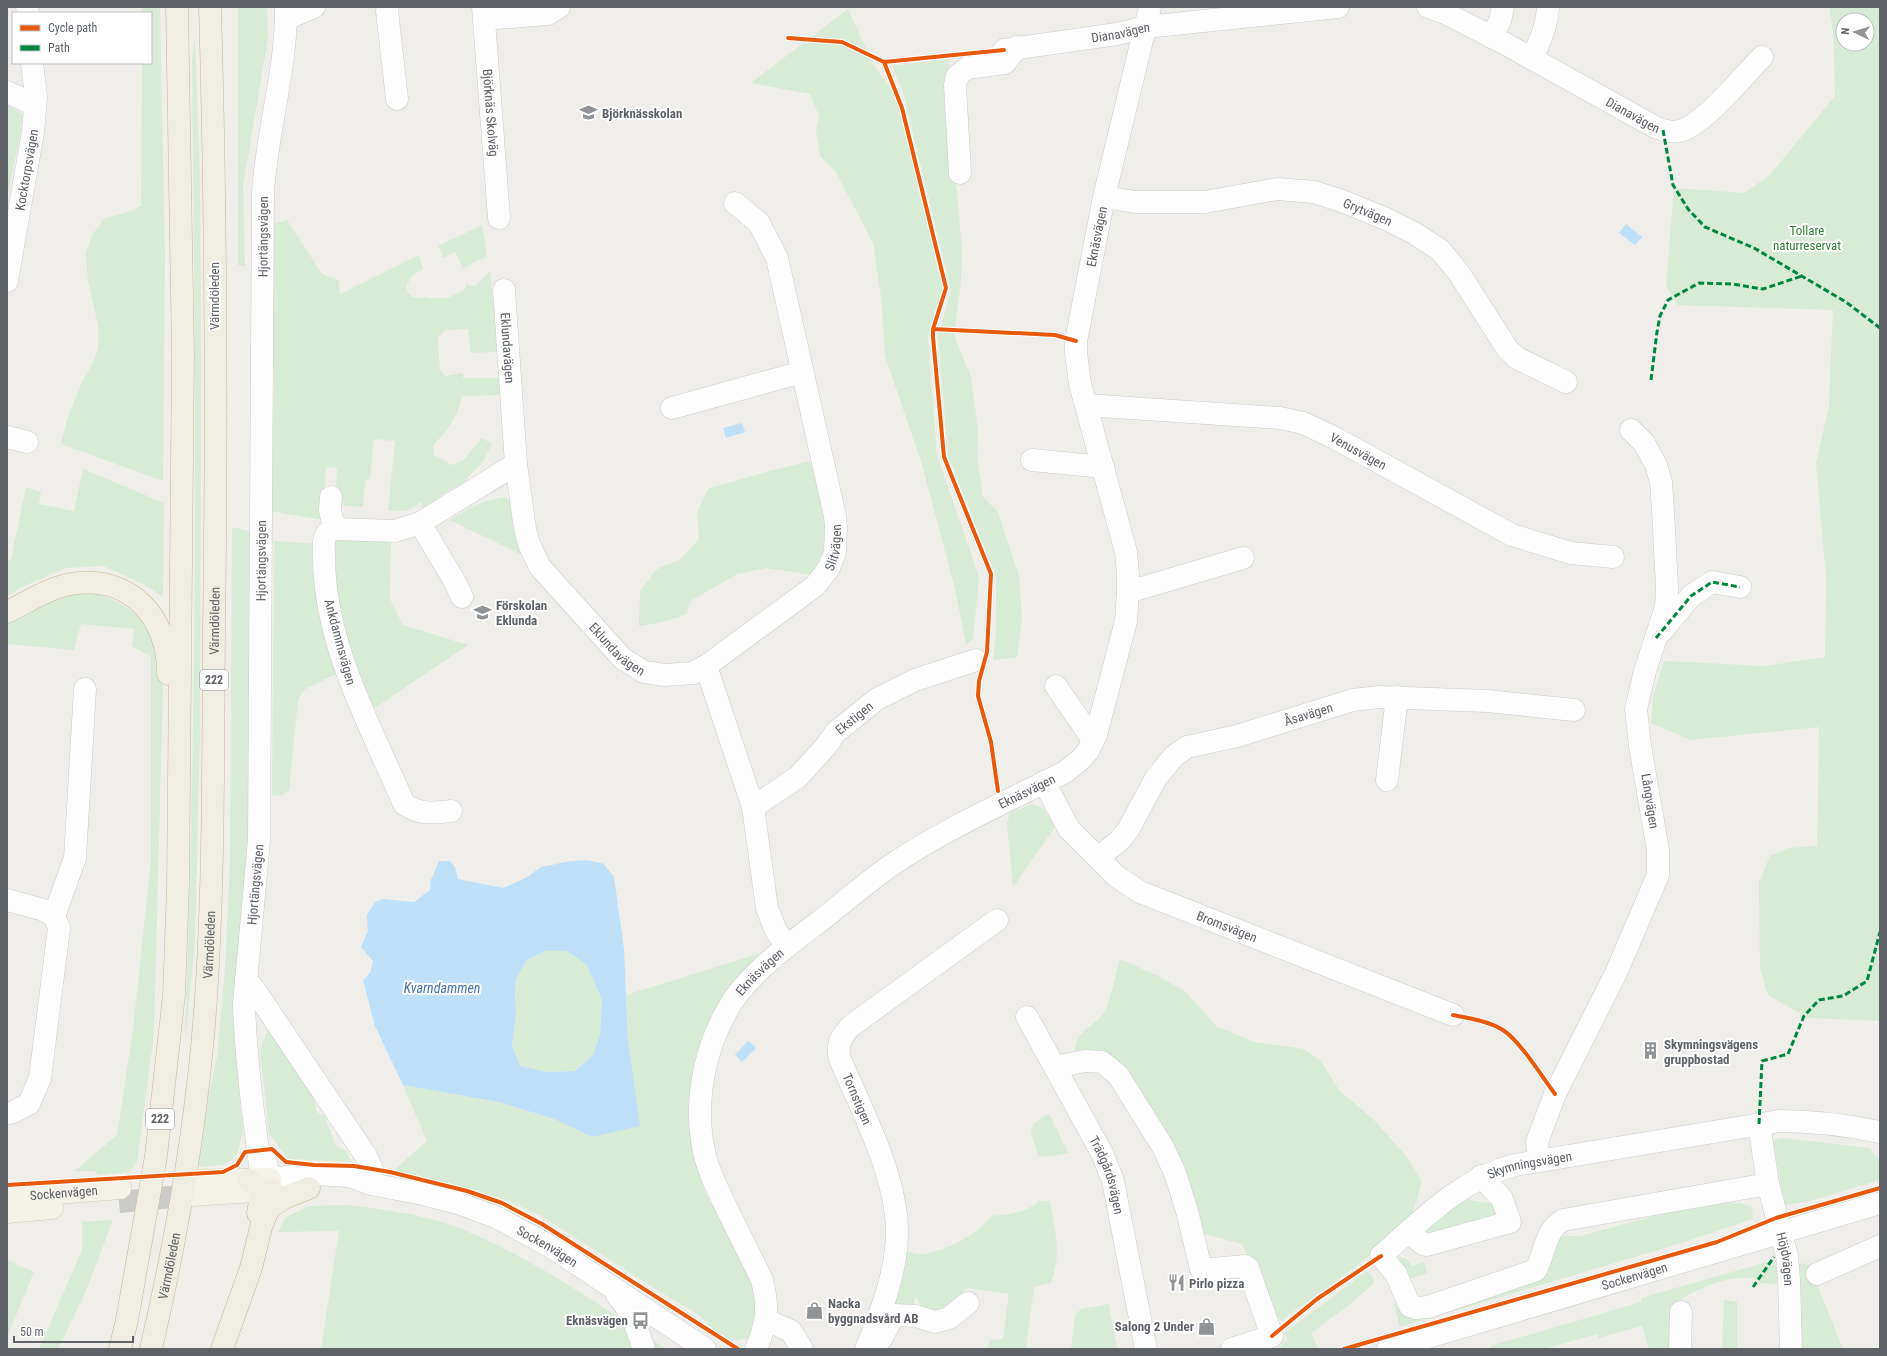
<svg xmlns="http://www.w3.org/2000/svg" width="1887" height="1356" viewBox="0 0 1887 1356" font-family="'Roboto Condensed',sans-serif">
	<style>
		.green { fill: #d8ebd6; fill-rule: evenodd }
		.water { fill: #bfe0f9; fill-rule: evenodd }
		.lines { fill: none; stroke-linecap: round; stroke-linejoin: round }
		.major-tunnel { stroke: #cbcbca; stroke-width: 22; stroke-dasharray: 22 11; stroke-linecap: butt }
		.minor-casing { stroke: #cbcccc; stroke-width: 23 }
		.major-casing { stroke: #d7ceb8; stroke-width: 23 }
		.highway-casing { stroke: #c8b996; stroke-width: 23 }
		.minor { stroke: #fdfcfc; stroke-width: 22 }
		.major { stroke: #f4f2e9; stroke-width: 22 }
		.highway { stroke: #f0ede3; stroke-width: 22 }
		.quiet { stroke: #00873e; stroke-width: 3; stroke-dasharray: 6 3; stroke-linecap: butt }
		.cycleway-casing { stroke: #fff; stroke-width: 6 }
		.cycleway { stroke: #e8590c; stroke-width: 4 }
		.labels { text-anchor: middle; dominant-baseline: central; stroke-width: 4; stroke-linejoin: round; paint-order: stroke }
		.shield { fill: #fff; stroke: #8f9295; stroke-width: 1 }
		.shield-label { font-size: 12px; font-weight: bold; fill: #5f6368 }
		.street-label { font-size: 13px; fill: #5f6368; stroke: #fff }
		.poi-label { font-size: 13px; font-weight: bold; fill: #5f6368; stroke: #fff; text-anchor: start }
		.park-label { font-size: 13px; fill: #348238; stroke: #fff }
		.water-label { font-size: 14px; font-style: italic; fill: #4174aa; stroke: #fff }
	</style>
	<rect width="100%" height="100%" fill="#efeeea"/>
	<!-- green -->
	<path class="green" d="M142,7H160L165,255L163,481L61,444L67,420L82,382L94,361L98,348V325L88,281L86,253L92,235L105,218L125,213L141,206L142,63H151V13H142Z
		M238,7H267L268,39L243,186L245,266L238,265Z
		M1829,7H1880V1021L1808,1018L1768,995L1760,969L1759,882L1770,856L1788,848L1817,846L1819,727L1690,740L1651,723L1653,696L1664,661L1764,666L1825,657L1826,576L1816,463L1829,406L1833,310L1678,305L1666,286L1674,188L1744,193L1769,176L1835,96L1833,30ZM1843,20H1867V44H1843Z
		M848,9L873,64L897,98L942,288L928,338L937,455L979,577L973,639L966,644L955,589L921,461L885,356L881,297L873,243L836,172L820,156L816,130L819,116L810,94L751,83Z
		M195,36L200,174L201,365L200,737L195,942L185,1042C192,843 195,643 195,444C195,316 193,187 192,59Z
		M949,59L948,78L951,121L962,250L961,281L954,335L971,377L978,430L977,457L983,497L998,512L1019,576L1022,619L1017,657L993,660L996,631V576L948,455L938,337L951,290L903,92L892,66Z
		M7,105L24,115L8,194H7Z
		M287,220L322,274L339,281L340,294L419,255L423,269L412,276L406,286C409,298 415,299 426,297L428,298H448L465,289L467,283L470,286H475L490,271L498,352L471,353L468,329L445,330L438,338L440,370L446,376L463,373V378H501L502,395L462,396C456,421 449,427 433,446L434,455L452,465L463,461L482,438L492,444L483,461L464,482L440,496L423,510L421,502L406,511H388L395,441L374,439L370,478L365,481L363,507L337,505L336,493L337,468L326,467L322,520L270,511L274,392L271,225Z
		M482,225L487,256L463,268L455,252L444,258L438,246Z
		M810,461L826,519L825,548L812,575L766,568L737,574L689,602L687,614L664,622L639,626L640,591L657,569L679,560L699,539L697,513L708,489L766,472Z
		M83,469L164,503L163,597L143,584L103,566L66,568L22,587L7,596V560H11L26,487L41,492L39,504L74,511Z
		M506,497L512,503L524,556L450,520C468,509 485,499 506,497Z
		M232,527L256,533L255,752L236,1057L243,1133L237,1154L231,1161L222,1165L202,1167L193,1165L217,1057L225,968L230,862Z
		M274,541L318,544L340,672L305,689L298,699L289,790L280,796L272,795Z
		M335,541H391L390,599L403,625L468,645L372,710L336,608L334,569Z
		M92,593C124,600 152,622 159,655C162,666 162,678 163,689L154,1034L137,1162L130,1172L98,1175L95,1171H75L117,1135L133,1030L151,860V657L132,646L134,629L81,624L74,650L7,644V621L64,594Z
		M1032,804L1044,809L1055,827L1013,887L1007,823L1010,813Z
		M545,951H567L587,965L602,1000L600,1034L593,1055L575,1071L547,1072L520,1066L512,1045L516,1015L515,994L516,979L527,960Z
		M758,954L712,1016L696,1056L690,1092V1128L697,1164L706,1195L734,1240L756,1284L754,1332L748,1338L738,1340H730L718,1333L696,1313L660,1292L541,1216L508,1201L472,1189L393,1171L427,1141L403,1085L497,1102L554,1119L592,1137L628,1041L626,995Z
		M1120,959L1158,976L1186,992L1216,1026L1254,1042L1304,1049L1320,1060L1339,1090L1374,1120L1406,1156L1422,1181L1410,1222L1362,1262L1281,1321L1273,1311L1242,1244L1201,1233L1186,1180L1164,1128L1138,1091L1077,1057C1068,1035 1094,1027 1104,1013C1109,1005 1117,970 1120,959Z
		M269,1026L312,1091L317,1112L324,1116L336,1145L346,1151L352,1162L288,1159L269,1133L260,1050Z
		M1046,1115H1050L1068,1153C1058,1155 1046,1159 1038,1155L1031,1133L1033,1124Z
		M1783,1138L1869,1148L1880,1160V1180L1810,1201L1785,1205L1772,1140Z
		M1457,1198L1501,1205L1503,1218L1431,1232L1422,1231Z
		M1038,1201H1050C1055,1231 1062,1253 1051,1283L1034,1287L1026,1349H986L991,1340L1003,1339L1009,1294L967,1288L963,1291L960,1302L945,1313L921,1307L916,1297H915L914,1307L890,1304L902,1252C909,1251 916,1255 923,1254C947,1251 977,1234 992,1216C1006,1215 1030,1212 1038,1201Z
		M1727,1203H1741L1752,1208L1753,1219L1675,1245L1400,1327L1394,1305L1396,1300L1408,1311L1523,1280L1555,1239L1564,1236H1580L1658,1215Z
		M349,1205C385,1210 424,1214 459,1228C534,1258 599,1305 666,1349H321L339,1231L278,1232L285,1218L308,1206Z
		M113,1220L86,1291L58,1349H39L82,1250V1222Z
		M1400,1257L1407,1259L1412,1266L1424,1262L1427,1273L1403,1281L1398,1267Z
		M7,1260L34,1272L7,1337Z
		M1767,1262L1772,1263L1777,1267V1284L1760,1283L1755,1278C1746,1278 1734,1278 1726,1280C1710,1283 1689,1294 1675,1303L1674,1343L1668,1349H1649L1642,1326L1599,1338L1597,1334L1544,1349H1491L1490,1346L1642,1302L1641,1298Z
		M1793,1263L1809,1264L1843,1349H1798Z
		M1367,1271L1374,1279V1283L1349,1305L1311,1333L1318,1349H1276L1288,1340L1284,1333Z
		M1724,1300L1737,1302V1349H1722Z
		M1109,1304L1117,1349H1071L1075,1315L1081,1309Z"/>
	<!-- water -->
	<path class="water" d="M1626,224L1642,237L1635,245L1619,233Z
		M742,423L745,432L726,438L723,428Z
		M587,860L604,864L614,877L624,949L628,1041L640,1126L592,1137L554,1119L498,1102L403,1085L375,1026L363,980L370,973L373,961L361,947L368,931L367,915L375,902L383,899L414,902L430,890V882L439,861H450L455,867L458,879L503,888L526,878L541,867L571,861ZM545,951H567L587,965L602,1000L600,1034L593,1055L575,1071L547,1072L520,1066L512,1045L516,1015L515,994L516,979L527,960Z
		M748,1041L756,1048L742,1062L735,1055Z"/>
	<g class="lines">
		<!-- major-tunnel -->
		<path class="major-tunnel" d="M119,1202L191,1195"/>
		<defs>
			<g id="minor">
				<path d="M27,7L28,13"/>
				<path d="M388,7L387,11L397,99"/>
				<path id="s1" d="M483,7L499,218"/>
				<path id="s2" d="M1428,7L1445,13L1504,43L1655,127C1662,130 1671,133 1679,131C1703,126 1743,76 1762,57"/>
				<path d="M286,19L314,7"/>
				<path d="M485,19L548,14L559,7"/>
				<path d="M1491,37L1500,21L1503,7"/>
				<path id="s3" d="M1004,50L1117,34L1146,27L1338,7"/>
				<path d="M1532,59C1540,41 1547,26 1548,7"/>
				<path d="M7,92L35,105"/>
				<path d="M960,173L955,85L957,76L967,68L1005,63L1017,47"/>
				<path id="s4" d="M1104,197L1135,202H1205L1277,189L1314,192L1342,201L1386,219L1414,233L1440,250L1459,273L1508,350L1517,358L1566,382"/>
				<path id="s5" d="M7,281L33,132L36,97L32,63"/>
				<path id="s6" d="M504,290L516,464L525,529L529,544L540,567L622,658L644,672L665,675L693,673L706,666L815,586L829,568L835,552L836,528L835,516L777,258L759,223L735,203"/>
				<path id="s7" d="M1086,405L1280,418L1303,423L1333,437L1512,535L1571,553L1613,557"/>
				<path d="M672,408L802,372"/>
				<path d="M7,437L27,442"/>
				<path d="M1032,460L1103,467"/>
				<path d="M331,497L330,510L334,529"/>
				<path d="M420,523L455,582L462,597"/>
				<path d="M1128,592L1243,558"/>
				<path d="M1662,631L1691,596L1712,582L1740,587"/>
				<path d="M706,666L753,807L767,908L776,931L787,946"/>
				<path d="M1056,686L1093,740"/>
				<path d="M1387,780L1397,697"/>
				<path id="s8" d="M1044,782L1069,829L1116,876L1140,892L1453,1015"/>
				<path id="s9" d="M753,807L798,777L826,746L836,732L877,699L915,680L976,660"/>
				<path d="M451,811C432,813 421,815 404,804C370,725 325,646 324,558C324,547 321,533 334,529L395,531L420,523L516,464"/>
				<path id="s10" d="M1099,857L1119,841L1128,830L1156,778L1174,756L1187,747L1237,736L1353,700L1379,697L1487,701L1574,710"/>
				<path d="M7,900L44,910L54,916L59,928L40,1078L29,1104L11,1113H7"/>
				<path d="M54,916L75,858L85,689"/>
				<path d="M246,979L254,989L366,1156L372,1169L371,1184"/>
				<path id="s11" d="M1027,1017L1103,1155L1113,1181L1146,1349"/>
				<path d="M1055,1067L1085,1061L1102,1062L1118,1075L1163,1147L1175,1173L1187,1211L1201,1269L1203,1270L1245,1266L1248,1268L1272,1336L1232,1349"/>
				<path id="s12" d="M1759,1124L1768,1184L1787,1256L1789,1280L1791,1349"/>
				<path id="s13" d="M265,1160L270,1179L315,1174L349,1176L371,1184L423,1194L458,1203L498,1218L553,1248L705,1349"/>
				<path d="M1539,1160L1537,1142L1555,1094L1616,973L1658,875V850L1640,746L1636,709L1645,671L1666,607L1667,588L1663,510L1661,482L1656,465L1644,443L1631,430"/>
				<path id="s14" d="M262,1179C254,1121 246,1062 244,1004L259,840L263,192C267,131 287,67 286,7"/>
				<path id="s15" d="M1768,1184L1563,1220C1545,1230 1545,1253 1536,1270L1428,1307L1416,1308L1410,1306L1396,1274L1381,1256C1423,1219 1459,1180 1515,1165L1779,1121C1813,1121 1846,1125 1880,1132"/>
				<path d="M1408,1232L1423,1244L1427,1245L1510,1222L1502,1199L1481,1176"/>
				<path d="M1817,1274L1880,1246"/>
				<path d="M617,1295L632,1315L644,1349"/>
				<path d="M766,1320L791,1331L802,1349"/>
				<path d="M881,1339L894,1315L916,1316L935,1322L949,1318L968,1303"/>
				<path id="s16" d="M756,1349C767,1324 769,1307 762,1280C752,1259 741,1238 731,1217C719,1192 706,1169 702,1141C695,1092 707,1040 734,999C755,969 791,943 820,921C846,901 870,879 896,862C949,827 1008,801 1065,772L1080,760L1088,751L1096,735L1126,621L1128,592V574L1126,552L1080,384L1076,353V341L1104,197L1150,7"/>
				<path d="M866,1349C881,1313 897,1271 897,1232C897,1176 862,1111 840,1059C836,1045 841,1036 851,1026L997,920"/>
				<path id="s17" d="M1388,1349L1880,1203"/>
				<path d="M1680,1349L1681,1312"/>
			</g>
			<g id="major">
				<path d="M191,1195L271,1190L270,1179L191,1181"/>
				<path id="s18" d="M7,1197L120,1188"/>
				<path d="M7,1212L52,1208"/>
			</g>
			<g id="highway">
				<path d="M7,612C28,602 48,588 71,584C130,574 169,618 168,674"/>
				<path d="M248,1180L262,1191L258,1213"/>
				<path d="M269,1208L284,1198L309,1188"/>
				<path d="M120,1349L127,1320L156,1156L174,995L178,886L183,354L177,7"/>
				<path id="s19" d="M151,1349C179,1228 200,1105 207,982C214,865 213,747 214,630C217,422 216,214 210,7"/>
				<path d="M222,1349L251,1268L261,1227L269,1208L271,1190"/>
			</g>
		</defs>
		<!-- minor casing -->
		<use href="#minor" class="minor-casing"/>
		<!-- major casing -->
		<use href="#major" class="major-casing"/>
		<!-- highway casing -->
		<use href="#highway" class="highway-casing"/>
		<!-- minor -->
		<use href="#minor" class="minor"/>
		<!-- major -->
		<use href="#major" class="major"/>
		<!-- highway -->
		<use href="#highway" class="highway"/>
		<!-- quiet -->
		<path class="quiet" d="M1663,130L1673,185L1688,209L1705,227L1754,248L1846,302L1880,328
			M1651,380L1657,332L1660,316L1668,300L1699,283L1732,284L1763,289L1802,276
			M1656,638L1691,596L1712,582L1740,587
			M1759,1124L1762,1061L1788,1054L1804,1016L1819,1000L1843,996L1867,981L1880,932
			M1753,1287L1774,1257"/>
		<defs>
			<path id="cycleway" d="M788,38L842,42L884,62L902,108L946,288L933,329V337L944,457L991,574L987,652L979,681L978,696L991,742L998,791
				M884,62L1004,50
				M933,329L1055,335L1076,341
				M1453,1015C1469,1018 1488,1021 1503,1030C1521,1042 1542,1077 1555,1094
				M7,1185L223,1172L237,1165L245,1152L272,1149L286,1162L314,1165L354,1166L390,1172L467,1191L502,1203L542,1224L738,1349
				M1272,1336L1317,1299L1381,1256
				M1344,1349L1717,1242L1776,1218L1880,1188"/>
		</defs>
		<!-- cycleway casing -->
		<use href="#cycleway" class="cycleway-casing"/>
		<!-- cycleway -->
		<use href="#cycleway" class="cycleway"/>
	</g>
	<!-- icons -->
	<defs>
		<symbol id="school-bare" viewBox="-9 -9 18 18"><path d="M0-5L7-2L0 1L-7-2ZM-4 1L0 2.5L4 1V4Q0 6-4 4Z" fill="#919496" stroke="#fff" stroke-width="2.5" paint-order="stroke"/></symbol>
		<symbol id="building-bare" viewBox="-9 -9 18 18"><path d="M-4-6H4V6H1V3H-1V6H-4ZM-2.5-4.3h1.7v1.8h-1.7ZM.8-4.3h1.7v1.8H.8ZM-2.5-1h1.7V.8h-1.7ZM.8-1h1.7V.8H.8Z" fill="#919496" stroke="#fff" stroke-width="2.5" paint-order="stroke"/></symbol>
		<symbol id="restaurant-bare" viewBox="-9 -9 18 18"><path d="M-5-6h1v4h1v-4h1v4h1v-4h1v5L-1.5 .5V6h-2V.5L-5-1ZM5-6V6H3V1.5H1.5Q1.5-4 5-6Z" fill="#919496" stroke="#fff" stroke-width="2.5" paint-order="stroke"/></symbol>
		<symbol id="shop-bare" viewBox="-9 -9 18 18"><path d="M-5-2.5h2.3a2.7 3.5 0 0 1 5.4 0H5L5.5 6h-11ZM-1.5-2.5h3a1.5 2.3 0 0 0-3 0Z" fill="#919496" stroke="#fff" stroke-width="2.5" paint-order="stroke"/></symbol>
		<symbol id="bus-bare" viewBox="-9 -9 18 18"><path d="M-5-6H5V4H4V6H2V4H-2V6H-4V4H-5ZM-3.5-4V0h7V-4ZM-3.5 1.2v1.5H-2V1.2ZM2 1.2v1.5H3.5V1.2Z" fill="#919496" stroke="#fff" stroke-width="2.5" paint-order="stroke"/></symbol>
	</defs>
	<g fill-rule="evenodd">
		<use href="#school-bare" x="576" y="100" width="25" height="25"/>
		<use href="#school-bare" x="470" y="600" width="25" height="25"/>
		<use href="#building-bare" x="1638" y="1038" width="25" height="25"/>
		<use href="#restaurant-bare" x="1164" y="1270" width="25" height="25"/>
		<use href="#shop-bare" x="802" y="1298" width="25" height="25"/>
		<use href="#bus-bare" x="628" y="1308" width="25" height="25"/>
		<use href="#shop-bare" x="1194" y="1314" width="25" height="25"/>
	</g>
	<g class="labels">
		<!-- shield labels -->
		<g class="shield">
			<rect x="200" y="670" width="28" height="20" rx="3"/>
			<rect x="146" y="1109" width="28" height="20" rx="3"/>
		</g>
		<g class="shield-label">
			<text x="214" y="680">222</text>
			<text x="160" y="1119">222</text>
		</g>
		<!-- street labels -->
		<g class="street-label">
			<text stroke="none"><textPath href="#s3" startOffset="118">Dianavägen</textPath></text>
			<text stroke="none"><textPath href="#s1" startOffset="106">Björknäs Skolväg</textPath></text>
			<text stroke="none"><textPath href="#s2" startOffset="232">Dianavägen</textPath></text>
			<text stroke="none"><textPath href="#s5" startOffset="113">Kocktorpsvägen</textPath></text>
			<text stroke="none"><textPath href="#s4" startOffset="269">Grytvägen</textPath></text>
			<text stroke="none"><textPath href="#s14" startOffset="944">Hjortängsvägen</textPath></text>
			<text stroke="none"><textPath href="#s16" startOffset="1336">Eknäsvägen</textPath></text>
			<text transform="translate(214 296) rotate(-90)">Värmdöleden</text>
			<text stroke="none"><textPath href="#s6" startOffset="58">Eklundavägen</textPath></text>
			<text stroke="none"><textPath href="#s7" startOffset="280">Venusvägen</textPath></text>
			<text stroke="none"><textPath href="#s6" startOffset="673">Slitvägen</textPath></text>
			<text stroke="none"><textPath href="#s14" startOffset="620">Hjortängsvägen</textPath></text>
			<text stroke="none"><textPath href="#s19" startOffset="733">Värmdöleden</textPath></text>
			<text transform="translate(340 642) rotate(75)">Ankdammsvägen</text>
			<text stroke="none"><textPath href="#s6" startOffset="394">Eklundavägen</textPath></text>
			<text stroke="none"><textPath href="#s10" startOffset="269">Åsavägen</textPath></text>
			<text stroke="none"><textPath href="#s9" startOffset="136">Ekstigen</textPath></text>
			<text stroke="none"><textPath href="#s16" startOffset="733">Eknäsvägen</textPath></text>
			<text transform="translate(1650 801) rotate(81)">Långvägen</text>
			<text stroke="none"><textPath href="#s14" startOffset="296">Hjortängsvägen</textPath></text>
			<text stroke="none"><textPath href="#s8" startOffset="242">Bromsvägen</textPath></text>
			<text stroke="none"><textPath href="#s19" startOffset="409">Värmdöleden</textPath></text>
			<text stroke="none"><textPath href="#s16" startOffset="409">Eknäsvägen</textPath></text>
			<text transform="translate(857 1099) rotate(67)">Tornstigen</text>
			<text stroke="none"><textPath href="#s15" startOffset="635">Skymningsvägen</textPath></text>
			<text stroke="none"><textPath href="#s11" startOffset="178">Trädgårdsvägen</textPath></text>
			<text stroke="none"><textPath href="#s18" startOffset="57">Sockenvägen</textPath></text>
			<text stroke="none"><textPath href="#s13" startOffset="311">Sockenvägen</textPath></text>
			<text stroke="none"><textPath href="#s12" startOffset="138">Höjdvägen</textPath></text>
			<text stroke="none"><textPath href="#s19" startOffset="85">Värmdöleden</textPath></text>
			<text stroke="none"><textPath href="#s17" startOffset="257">Sockenvägen</textPath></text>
		</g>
		<!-- poi labels -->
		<g class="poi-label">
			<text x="602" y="113">Björknässkolan</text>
			<text x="496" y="605">Förskolan<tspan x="496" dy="15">Eklunda</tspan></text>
			<text x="1664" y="1044">Skymningsvägens<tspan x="1664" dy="15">gruppbostad</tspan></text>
			<text x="1189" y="1283">Pirlo pizza</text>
			<text x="828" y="1303">Nacka<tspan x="828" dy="15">byggnadsvård AB</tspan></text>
			<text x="628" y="1320" text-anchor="end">Eknäsvägen</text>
			<text x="1194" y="1326" text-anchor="end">Salong 2 Under</text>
		</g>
		<!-- park labels -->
		<g class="park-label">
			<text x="1807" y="230">Tollare<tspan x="1807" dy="15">naturreservat</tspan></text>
		</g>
		<!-- water labels -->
		<g class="water-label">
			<text x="442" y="988">Kvarndammen</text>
		</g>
	</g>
	<!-- border -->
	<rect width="1887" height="1356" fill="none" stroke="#5f6368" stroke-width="16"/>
	<!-- legend -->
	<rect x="12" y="12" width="140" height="52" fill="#ffffff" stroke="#bfc1c3"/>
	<rect x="20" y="25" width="20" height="6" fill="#e8590c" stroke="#bfc1c3"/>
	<text x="48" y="32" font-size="12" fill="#5f6368">Cycle path</text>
	<rect x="20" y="45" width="20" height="6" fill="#00873e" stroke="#bfc1c3"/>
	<text x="48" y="52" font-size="12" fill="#5f6368">Path</text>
	<!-- north arrow -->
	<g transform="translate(1855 32) rotate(275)"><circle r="19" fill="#ffffff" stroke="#bfc1c3"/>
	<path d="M0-3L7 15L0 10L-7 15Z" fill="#919496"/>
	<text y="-6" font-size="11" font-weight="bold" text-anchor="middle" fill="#5f6368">N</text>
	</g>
	<!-- scale -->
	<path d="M14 1336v6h119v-6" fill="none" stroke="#5f6368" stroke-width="2"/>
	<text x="20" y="1336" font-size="12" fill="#5f6368" stroke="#ffffff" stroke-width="3" paint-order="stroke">50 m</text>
</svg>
